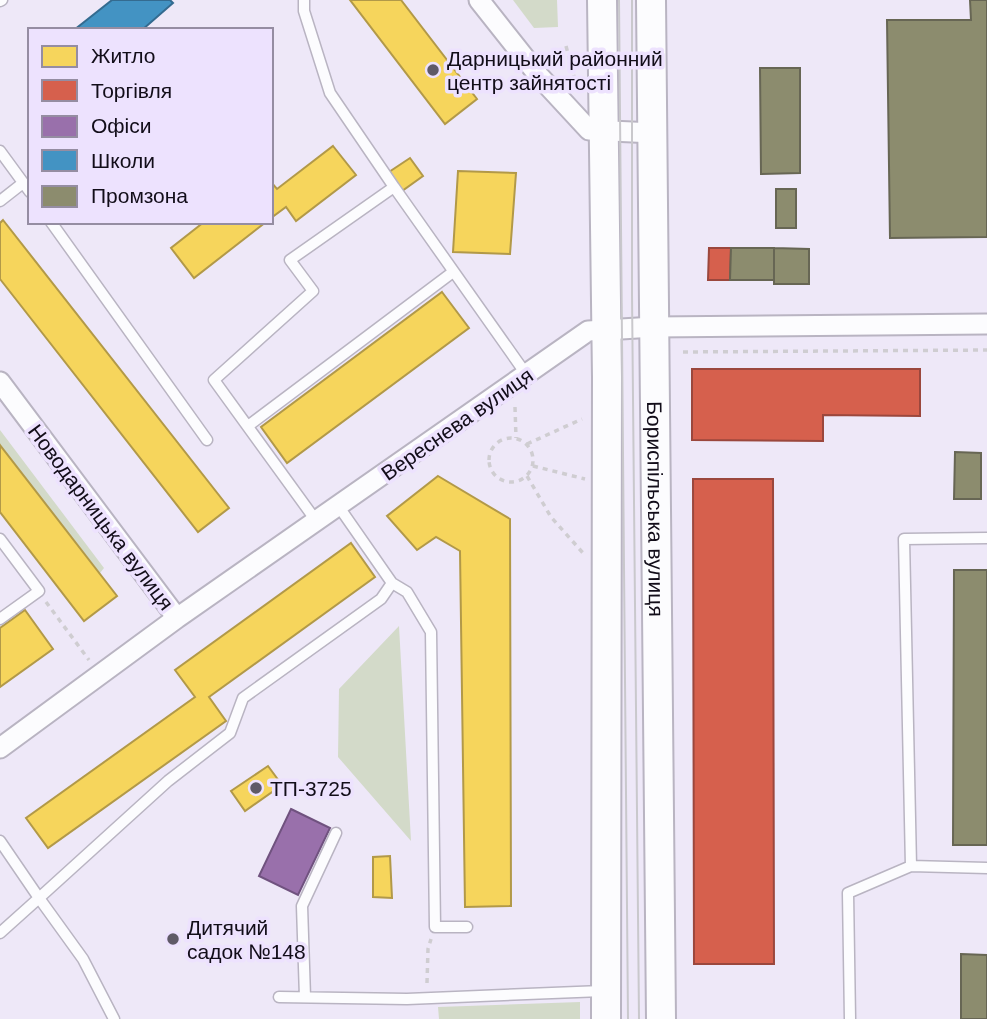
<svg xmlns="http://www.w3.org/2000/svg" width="987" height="1019" viewBox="0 0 987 1019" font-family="Arial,sans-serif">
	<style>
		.green { fill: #d3dac9 }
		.homes { fill: #f6d55c; stroke: #b29948; stroke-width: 2 }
		.shops { fill: #d6604d; stroke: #9b473d; stroke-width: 2 }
		.offices { fill: #9970ab; stroke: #70527f; stroke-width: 2 }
		.schools { fill: #4393c3; stroke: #346b90; stroke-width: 2 }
		.industry { fill: #8c8c6e; stroke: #676654; stroke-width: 2 }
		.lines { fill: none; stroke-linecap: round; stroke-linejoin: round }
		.lane-casing { stroke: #b9b4c2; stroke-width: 13 }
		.street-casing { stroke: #b9b4c2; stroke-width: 23 }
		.secondary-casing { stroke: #b9b4c2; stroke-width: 32 }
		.path { stroke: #cfcdd1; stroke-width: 3.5; stroke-dasharray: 5 5; stroke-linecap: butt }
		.lane { stroke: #fcfcfe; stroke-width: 10 }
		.street { stroke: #fcfcfe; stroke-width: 19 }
		.secondary { stroke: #fcfcfe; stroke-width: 28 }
		.tram { stroke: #c9c8cc; stroke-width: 2 }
		.poi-dot { fill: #5f5a67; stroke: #ede2fe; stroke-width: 2.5 }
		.labels { text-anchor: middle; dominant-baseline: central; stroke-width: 7; stroke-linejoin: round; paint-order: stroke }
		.poi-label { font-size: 21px; fill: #120d19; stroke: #ede2fe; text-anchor: start }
		.street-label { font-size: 21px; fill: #120d19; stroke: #ede2fe }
	</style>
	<rect width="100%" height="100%" fill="#eee8f8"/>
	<!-- green -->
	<path class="green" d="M513,0H557L558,27L534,28Z
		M0,430L104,568L100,573L0,445Z
		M399,626L411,841L338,757L339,689Z
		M580,1002V1019H439L438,1007Z"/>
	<!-- homes -->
	<path class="homes" d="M350,0H401L477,99L445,124Z
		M333,146L356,175L296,221L286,207L271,218V182L277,189Z
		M410,158L423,176L402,191L389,172Z
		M458,171L516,173L510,254L453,252Z
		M3,220L229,508L198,532L0,279V223Z
		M204,222H266L194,278L171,248Z
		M442,292L469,328L287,463L261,427Z
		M0,445L117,596L84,621L0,512Z
		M438,476L510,519L511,906L465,907L460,551L436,537L417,550L387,516Z
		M351,543L375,577L209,697L226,721L48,848L26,818L195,697L175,670Z
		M25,610L53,649L0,687V628Z
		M268,766L282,785L245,811L231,791Z
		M390,856L392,898L373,897V857Z"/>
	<!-- shops -->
	<path class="shops" d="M709,248H731L730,280H708Z
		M692,369H920V416L823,415V441L692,440Z
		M693,479H773L774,964H694Z"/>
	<!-- offices -->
	<path class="offices" d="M291,809L330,828L298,895L259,876Z"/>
	<!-- schools -->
	<path class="schools" d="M112,0H170L173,3L142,30H74Z"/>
	<!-- industry -->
	<path class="industry" d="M970,0H987V237L890,238L887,20H971Z
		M760,68H800V173L761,174Z
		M776,189H796V228H776Z
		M731,248H774V280H730Z
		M774,248L809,249V284H774Z
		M955,452L981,453V499H954Z
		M954,570H987V845H953Z
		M961,954L987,955V1019H961Z"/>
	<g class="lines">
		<defs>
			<path id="lane" d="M304,0V11L330,93L394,187
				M0,1L2,0
				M0,151L30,192
				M0,201L23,183
				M51,222L207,440
				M248,426L453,272
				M339,507L392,583L407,592L431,632L435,927H467
				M317,522L214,380L313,291L290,260L394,187L526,374
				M0,539L39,591L0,619
				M0,841L39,898L0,933
				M911,866L904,539L987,538
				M279,997L407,999L602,991
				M305,997L302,906L336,833
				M114,1019L83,959L39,898L168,781L230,733L243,698L381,599L392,583
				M850,1019L848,893L911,866L987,868"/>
			<path id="street" d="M479,0L539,76L589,130L654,133
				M0,382L177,618
				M0,748L177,618L588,331L654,327L987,324"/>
			<g id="secondary">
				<path d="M602,0L607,377L606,1019"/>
				<path id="s1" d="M651,0L661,1019"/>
			</g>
		</defs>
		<!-- lane casing -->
		<use href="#lane" class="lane-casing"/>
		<!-- street casing -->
		<use href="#street" class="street-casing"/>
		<!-- secondary casing -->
		<use href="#secondary" class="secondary-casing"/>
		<!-- path -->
		<path class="path" d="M566,46L577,88
			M683,352L987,350
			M515,407L516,438
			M489 460a22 22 0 1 1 44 0a22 22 0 1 1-44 0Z
			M527,444L582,419
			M533,466L585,479
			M527,476L551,517L583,553
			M46,602L89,660
			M427,983L428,949L431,939"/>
		<!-- lane -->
		<use href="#lane" class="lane"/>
		<!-- street -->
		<use href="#street" class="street"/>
		<!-- secondary -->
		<use href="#secondary" class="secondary"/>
		<!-- tram -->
		<path class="tram" d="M619,0L628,1019
			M632,0V294L639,1019"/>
	</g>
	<!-- markers -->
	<g class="poi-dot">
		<circle cx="433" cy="70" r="7"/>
		<circle cx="256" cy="788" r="7"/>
		<circle cx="173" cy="939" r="7"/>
	</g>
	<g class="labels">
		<!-- poi labels -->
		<g class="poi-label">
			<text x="447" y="58">Дарницький районний<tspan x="447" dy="24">центр зайнятості</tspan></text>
			<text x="270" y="788">ТП-3725</text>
			<text x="187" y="927">Дитячий<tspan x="187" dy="24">садок №148</tspan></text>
		</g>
		<!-- street labels -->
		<g class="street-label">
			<text transform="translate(457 424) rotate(-35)">Вереснева вулиця</text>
			<text stroke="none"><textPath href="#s1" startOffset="509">Бориспільська вулиця</textPath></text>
			<text transform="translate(101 517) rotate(53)">Новодарницька вулиця</text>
		</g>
	</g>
	<!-- legend -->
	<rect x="28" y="28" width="245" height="196" fill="#ede2fe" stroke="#958da2" stroke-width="2"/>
	<rect x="42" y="46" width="35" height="21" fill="#f6d55c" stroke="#958da2" stroke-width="2"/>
	<text x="91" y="63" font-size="21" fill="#120d19">Житло</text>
	<rect x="42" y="80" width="35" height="21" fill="#d6604d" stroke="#958da2" stroke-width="2"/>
	<text x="91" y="98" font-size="21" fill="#120d19">Торгівля</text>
	<rect x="42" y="116" width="35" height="21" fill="#9970ab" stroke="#958da2" stroke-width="2"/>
	<text x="91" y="133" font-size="21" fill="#120d19">Офіси</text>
	<rect x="42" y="150" width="35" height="21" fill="#4393c3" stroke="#958da2" stroke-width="2"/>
	<text x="91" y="168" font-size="21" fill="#120d19">Школи</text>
	<rect x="42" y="186" width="35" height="21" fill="#8c8c6e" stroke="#958da2" stroke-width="2"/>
	<text x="91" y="203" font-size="21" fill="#120d19">Промзона</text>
</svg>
